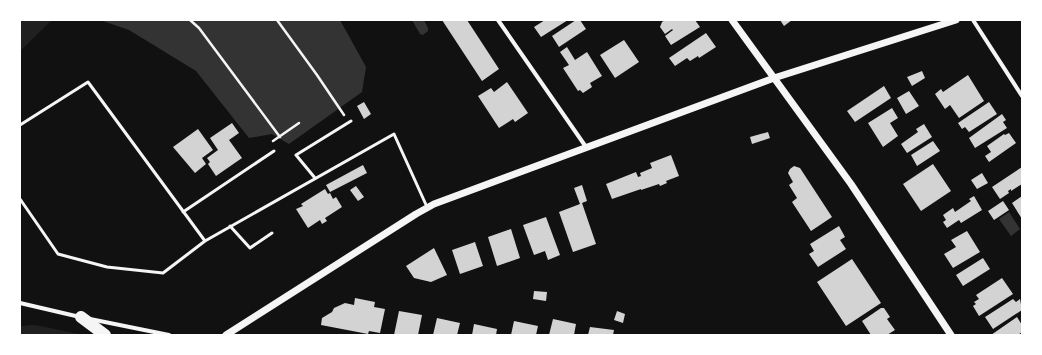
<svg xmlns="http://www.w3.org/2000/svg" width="1042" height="355" viewBox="0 0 1042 355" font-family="'DejaVu Sans',sans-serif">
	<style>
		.green { fill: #202020 }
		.water { fill: #333 }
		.building { fill: #d3d3d3 }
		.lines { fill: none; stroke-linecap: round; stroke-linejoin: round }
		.path { stroke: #f5f5f5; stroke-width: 2.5 }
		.service { stroke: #f5f5f5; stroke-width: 3 }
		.minor { stroke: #f5f5f5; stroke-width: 4 }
		.tertiary { stroke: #f5f5f5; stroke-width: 7 }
		.motorway { stroke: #f5f5f5; stroke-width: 12 }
	</style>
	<rect width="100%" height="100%" fill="#111"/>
	<!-- green -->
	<path class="green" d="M20,20H52L20,51Z
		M30,325H36L83,335H20V326Z"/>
	<!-- water -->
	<path class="water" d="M100,20H340L366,67L362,92L289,144L272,134L249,138L196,71L129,30Z
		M412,20H424L428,28V31L423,35L420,34Z
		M1009,212L1020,229L1011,236L999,219Z"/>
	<!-- building -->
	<path class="building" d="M442,20H467L499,69L482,81Z
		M545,20H568L541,37L534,27Z
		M576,20H580L586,29L559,47L552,36Z
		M665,20H695L700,27L671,45L665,36L673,30L672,29L665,34L660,27L662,22Z
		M780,20H792L784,26Z
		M706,33L716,47L699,58L698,56L690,61L687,58L675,66L669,58Z
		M624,40L639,62L615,78L600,55Z
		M567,47L575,60L587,52L602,76L590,83L592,87L583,93L580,90L578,91L563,68L569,65L560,52Z
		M922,71L925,78L912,86L907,77Z
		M968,75L984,101L959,118L950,105L945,109L935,94L941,89L943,92Z
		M507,82L528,113L515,122L513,119L499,128L478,96L491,88L494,92Z
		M884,86L891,98L855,122L847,111Z
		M909,91L919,106L906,114L897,98Z
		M364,102L371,114L364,119L357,106Z
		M989,102L997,114L969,132L965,127L962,129L958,123Z
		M892,108L898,118L890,123L898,136L883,147L868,123Z
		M1002,114L1006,120L1003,122L1007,128L975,148L969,138Z
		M232,123L239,133L229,140L242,158L216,176L208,164L210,162L207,158L218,150L210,138Z
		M924,124L932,137L907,153L901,144L918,132L916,129Z
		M198,129L213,150L202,158L206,164L195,173L173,147Z
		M768,132L770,138L752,144L750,137Z
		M1009,133L1016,143L989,162L985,156L991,152L987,146L1004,134L1005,135Z
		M933,141L940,151L917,166L911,155Z
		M671,155L679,176L666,181L667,183L660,186L659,184L641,190V189L612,199L606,184L636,172L638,177L641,176L640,173L652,168L650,163Z
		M933,164L951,191L921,211L903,184Z
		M363,165L367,173L330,192L326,185Z
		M794,166L800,168L832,217L811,231L792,202L797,198L789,185L793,182L788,173L790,169Z
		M1022,167V184L1011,191V189L1008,191L1009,193L1000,199L992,187Z
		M982,173L988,183L977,189L971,180Z
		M582,185L587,201L582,203L596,244L573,252L559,212L580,204L574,188Z
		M356,186L364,197L358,201L350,190Z
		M325,189L328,194L330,193L333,199L336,197L342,207L325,218L327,221L322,224L320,220L308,228L296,209L303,206L301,204Z
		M974,196L982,210L961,223L959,220L947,228L943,222L946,220L943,215L953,208L955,212L971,201L969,199Z
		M1022,196V219L1012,203Z
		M1003,201L1009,210L994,220L988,211Z
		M546,217L560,255L548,260L545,251L534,255L523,225Z
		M839,226L845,237L840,240L846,249L818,267L809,254L814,251L810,244Z
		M511,229L520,258L497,266L488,237Z
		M967,231L980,252L953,268L944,254L956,247L951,240Z
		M475,242L483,266L460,274L452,250Z
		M434,248L447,275L431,282L414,278L406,266Z
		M983,258L990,269L963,286L956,275Z
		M852,259L881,303L846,326L817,282Z
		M1002,278L1013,294L979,316L973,306L976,304L974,302L979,299L976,295Z
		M534,291L547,292L546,301L533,299Z
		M355,298L375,302L374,307L385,309L380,333L369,331L368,334L321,325L322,318L332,312L334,308L345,303L354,305Z
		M1013,299L1016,302L1020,299L1022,310L993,329L985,317Z
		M881,308H884L890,317L887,319L895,330L887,335H871L862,321Z
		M399,311L422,315L418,335H394Z
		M617,311L625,314L623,323L614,320Z
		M1017,317L1022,325V332L1018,335H991Z
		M437,318L460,323L457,335H433Z
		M553,319L576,324L574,335H549Z
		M514,321L538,326L536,335H511Z
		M474,324L497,329L496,335H472Z
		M590,327L614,330L613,335H588Z"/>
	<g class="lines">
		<!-- path -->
		<path class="path" d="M190,20L199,28L280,137
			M277,20L317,75L344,115
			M273,141L299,123"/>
		<!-- service -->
		<path class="service" d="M20,125L88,82L205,241
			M315,178L296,155L351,121
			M20,199L58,254L107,267L163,273L205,241L394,134L427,207
			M183,212L274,151
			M230,226L250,248L272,233"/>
		<!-- minor -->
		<path class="minor" d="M498,20L586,147
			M973,20L1022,96
			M20,303L80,317
			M90,319L169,335"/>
		<!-- tertiary -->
		<path class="tertiary" d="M732,20L851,184L951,335
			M226,335L416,214L434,204L774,78L956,20"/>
		<!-- motorway -->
		<path class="motorway" d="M81,317L105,335"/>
	</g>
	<!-- border -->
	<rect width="1042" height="355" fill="none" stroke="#ffffff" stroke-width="42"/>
</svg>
